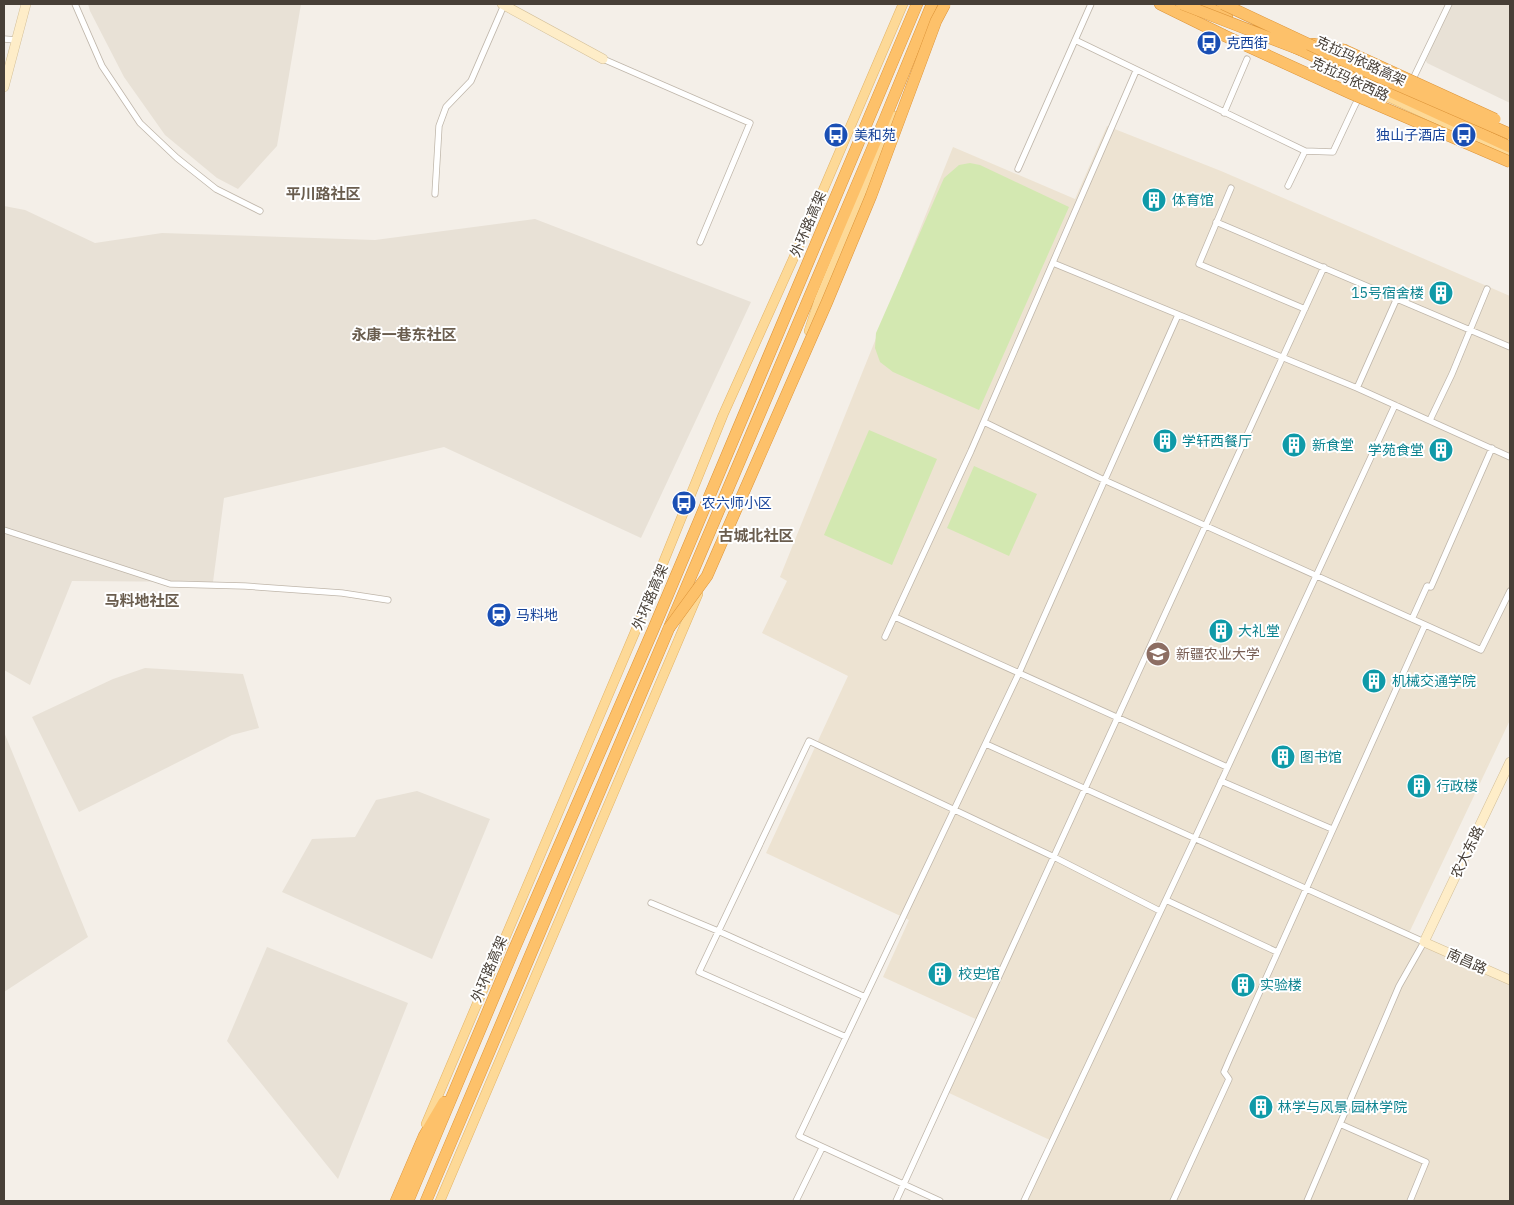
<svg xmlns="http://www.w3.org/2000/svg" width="1514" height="1205" viewBox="0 0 1514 1205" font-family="'IBM Plex Sans','Noto Sans SC',sans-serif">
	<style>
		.residential { fill: #e8e1d6 }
		.education { fill: #ede3d2 }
		.green { fill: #d3e8b1 }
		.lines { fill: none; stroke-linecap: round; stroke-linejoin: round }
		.street-casing { stroke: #bfb6aa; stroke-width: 7 }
		.secondary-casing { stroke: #d3bf98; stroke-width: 10 }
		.primary-casing { stroke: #e3b467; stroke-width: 10 }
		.highway-casing { stroke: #dc9439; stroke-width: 12 }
		.street { stroke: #fff; stroke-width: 5.5 }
		.secondary { stroke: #feedc8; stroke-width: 9 }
		.primary { stroke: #fdd997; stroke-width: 9 }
		.highway { stroke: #fdc16a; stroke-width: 11 }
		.highway-bridge-casing { stroke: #dc9439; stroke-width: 12; stroke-linecap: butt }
		.highway-bridge { stroke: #fdc16a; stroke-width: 11 }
		.labels { text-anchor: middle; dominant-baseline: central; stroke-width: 4; stroke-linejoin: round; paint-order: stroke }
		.transit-label { font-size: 14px; fill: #164399; stroke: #fff; text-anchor: start }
		.street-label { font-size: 14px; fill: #473f37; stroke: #fff }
		.culture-label { font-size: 14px; fill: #0d838f; stroke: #fff; text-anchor: start }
		.education-label { font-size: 14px; fill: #785e54; stroke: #fff; text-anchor: start }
		.neighbourhood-label { font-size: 15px; font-weight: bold; fill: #6a5d4e; stroke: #fff }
	</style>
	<rect width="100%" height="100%" fill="#f4efe8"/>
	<!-- residential -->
	<path class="residential" d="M88,4H301L277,146L238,189L217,178L165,135L124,77L90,11Z
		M1450,4H1510V103L1427,63L1425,59Z
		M4,206L25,210L95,243L162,233L375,240L535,219L751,302L641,538L444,447L224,498L213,582L72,581L30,685L4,670Z
		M145,668L243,674L259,728L232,735L79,812L32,717L113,679Z
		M4,732L88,937L4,992V731Z
		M417,791L490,819L432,959L282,892L312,839L355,837L376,800Z
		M267,947L408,1003L338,1179L227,1041Z"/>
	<!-- education -->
	<path class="education" d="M1107,126L1221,171L1510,296V720L1408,935L1510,980V1201H1024L1052,1141L947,1092L980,1021L883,977L909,920L766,853L848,676L762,633L787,581L780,577L953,147L1075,199Z"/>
	<!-- green -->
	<path class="green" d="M970,163L980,165L1069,207L979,410L893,372L880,362L875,348L876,333L944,178L959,165Z
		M869,430L937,459L892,565L824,535Z
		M974,466L1037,494L1009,556L947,528Z"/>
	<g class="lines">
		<defs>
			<path id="street" d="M75,4L102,66L140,123L177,158L216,189L260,211
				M4,39L16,40
				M1075,40L1305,151
				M603,59L750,123L700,242
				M1412,81L1449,4
				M1224,113L1247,59
				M1018,169L1091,4
				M1288,186L1305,151L1333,152L1355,105L1366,86
				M1231,188L1199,264L1305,309
				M435,194L439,126L446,107L471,81L504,5
				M1216,222L1510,347
				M1053,263L1357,388L1510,457
				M1357,388L1397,298
				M1430,420L1452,374L1487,289
				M984,422L1104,480L1481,650L1510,591
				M4,530L170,584L245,586L342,593L388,600
				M895,617L1227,767
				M1412,619L1427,586L1431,587L1492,448
				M885,637L971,451L1136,71
				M986,744L1424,942L1399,986L1307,1201
				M1221,781L1332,829
				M1166,900L1277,952
				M651,903L718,931L865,997
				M846,1037L699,972L809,741L1054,857L1160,911
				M1340,1124L1426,1162L1410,1201
				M796,1201L822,1148
				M896,1201L1324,267
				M940,1201L799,1136L1019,673L1178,315
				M1024,1201L1195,838L1395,405
				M1173,1201L1229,1079L1224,1072L1230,1058L1425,625"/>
			<path id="secondary" d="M502,4L603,59
				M4,87L26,4
				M1510,762L1424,942L1510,980"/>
			<path id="primary" d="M1371,89L1510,153
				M809,331L819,300L895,116
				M426,1124L638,625L723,415L803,237L903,4
				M440,1201L698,594"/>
			<path id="highway" d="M1160,4L1223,35
				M1199,4L1227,16
				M1313,44L1344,50
				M1292,46L1510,147
				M396,1201L424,1136L444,1102
				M408,1201L512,954L653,630L917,4
				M426,1201L884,121L932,4"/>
		</defs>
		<!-- street casing -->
		<use href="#street" class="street-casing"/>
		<!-- secondary casing -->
		<use href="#secondary" class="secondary-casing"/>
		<!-- primary casing -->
		<use href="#primary" class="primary-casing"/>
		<!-- highway casing -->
		<use href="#highway" class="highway-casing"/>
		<!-- street -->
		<use href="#street" class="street"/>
		<!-- secondary -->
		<use href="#secondary" class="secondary"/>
		<!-- primary -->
		<use href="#primary" class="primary"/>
		<!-- highway -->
		<use href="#highway" class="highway"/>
		<defs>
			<path id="highway-bridge" d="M1182,4L1301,50
				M1223,4L1372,74L1510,134
				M1223,35L1352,94L1510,162
				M1344,50L1495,119
				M669,628L707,576L827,302L871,196L936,21L945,4"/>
		</defs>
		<!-- highway-bridge casing -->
		<use href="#highway-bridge" class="highway-bridge-casing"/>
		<!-- highway-bridge -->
		<use href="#highway-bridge" class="highway-bridge"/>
	</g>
	<!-- icons -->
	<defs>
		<symbol id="bus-disc" viewBox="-11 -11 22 22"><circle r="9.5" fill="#1a4fb4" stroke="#fff"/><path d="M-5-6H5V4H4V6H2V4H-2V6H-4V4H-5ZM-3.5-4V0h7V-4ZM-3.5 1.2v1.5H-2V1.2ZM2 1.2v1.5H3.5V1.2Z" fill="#fff"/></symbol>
		<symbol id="building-disc" viewBox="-11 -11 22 22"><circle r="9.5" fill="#0f9aa8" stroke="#fff"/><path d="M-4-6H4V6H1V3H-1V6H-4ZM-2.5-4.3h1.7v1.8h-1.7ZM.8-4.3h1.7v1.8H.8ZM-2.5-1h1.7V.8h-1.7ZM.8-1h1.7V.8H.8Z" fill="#fff"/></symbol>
		<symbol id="station-disc" viewBox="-11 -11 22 22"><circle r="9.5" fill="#1a4fb4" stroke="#fff"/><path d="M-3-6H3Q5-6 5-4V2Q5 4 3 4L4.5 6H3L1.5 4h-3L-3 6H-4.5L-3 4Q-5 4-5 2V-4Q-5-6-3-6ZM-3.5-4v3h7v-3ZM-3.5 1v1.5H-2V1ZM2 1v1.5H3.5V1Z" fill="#fff"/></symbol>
		<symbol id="university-disc" viewBox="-11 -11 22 22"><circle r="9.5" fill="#8d6e63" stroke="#fff"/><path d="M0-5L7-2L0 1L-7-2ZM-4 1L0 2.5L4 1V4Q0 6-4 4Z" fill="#fff"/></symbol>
	</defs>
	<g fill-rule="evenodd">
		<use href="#bus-disc" x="1195" y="29" width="28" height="28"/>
		<use href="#bus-disc" x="822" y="121" width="28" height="28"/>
		<use href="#bus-disc" x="1450" y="121" width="28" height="28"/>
		<use href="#building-disc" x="1140" y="186" width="28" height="28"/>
		<use href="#building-disc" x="1427" y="279" width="28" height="28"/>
		<use href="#building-disc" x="1151" y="427" width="28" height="28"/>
		<use href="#building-disc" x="1280" y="431" width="28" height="28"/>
		<use href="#building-disc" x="1427" y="436" width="28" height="28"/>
		<use href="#bus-disc" x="670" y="489" width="28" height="28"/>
		<use href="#station-disc" x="485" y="601" width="28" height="28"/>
		<use href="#building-disc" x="1207" y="617" width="28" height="28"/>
		<use href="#university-disc" x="1144" y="640" width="28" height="28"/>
		<use href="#building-disc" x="1360" y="667" width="28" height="28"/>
		<use href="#building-disc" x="1269" y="743" width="28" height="28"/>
		<use href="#building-disc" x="1405" y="772" width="28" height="28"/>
		<use href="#building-disc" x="926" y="960" width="28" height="28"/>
		<use href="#building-disc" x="1229" y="971" width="28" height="28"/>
		<use href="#building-disc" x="1247" y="1093" width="28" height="28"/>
	</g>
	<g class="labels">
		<!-- transit labels -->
		<g class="transit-label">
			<text x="1226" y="43">克西街</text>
			<text x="854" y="135">美和苑</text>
			<text x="1446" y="135" text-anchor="end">独山子酒店</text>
			<text x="702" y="503">农六师小区</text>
			<text x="516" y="615">马料地</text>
		</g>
		<!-- street labels -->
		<g class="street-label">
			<text transform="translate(1361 61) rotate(25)">克拉玛依路高架</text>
			<text transform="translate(1350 79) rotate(25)">克拉玛依西路</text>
			<text transform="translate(808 224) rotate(-67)">外环路高架</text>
			<text transform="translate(650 597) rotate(-67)">外环路高架</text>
			<text transform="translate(1467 852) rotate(-64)">农大东路</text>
			<text transform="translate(1467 961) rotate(24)">南昌路</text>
			<text transform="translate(489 969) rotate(-67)">外环路高架</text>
		</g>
		<!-- culture labels -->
		<g class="culture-label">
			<text x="1172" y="200">体育馆</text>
			<text x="1424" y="293" text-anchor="end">15号宿舍楼</text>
			<text x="1182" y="441">学轩西餐厅</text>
			<text x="1312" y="445">新食堂</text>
			<text x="1424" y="450" text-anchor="end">学苑食堂</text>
			<text x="1238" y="631">大礼堂</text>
			<text x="1392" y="681">机械交通学院</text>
			<text x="1300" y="757">图书馆</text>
			<text x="1436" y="786">行政楼</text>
			<text x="958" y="974">校史馆</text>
			<text x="1260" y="985">实验楼</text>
			<text x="1278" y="1107">林学与风景 园林学院</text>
		</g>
		<!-- education labels -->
		<g class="education-label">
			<text x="1176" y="654">新疆农业大学</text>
		</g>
		<!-- neighbourhood labels -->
		<g class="neighbourhood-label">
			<text x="323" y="193">平川路社区</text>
			<text x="404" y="334">永康一巷东社区</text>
			<text x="756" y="535">古城北社区</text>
			<text x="142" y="600">马料地社区</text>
		</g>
	</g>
	<!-- border -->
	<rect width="1514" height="1205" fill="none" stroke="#473f37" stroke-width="10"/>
</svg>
